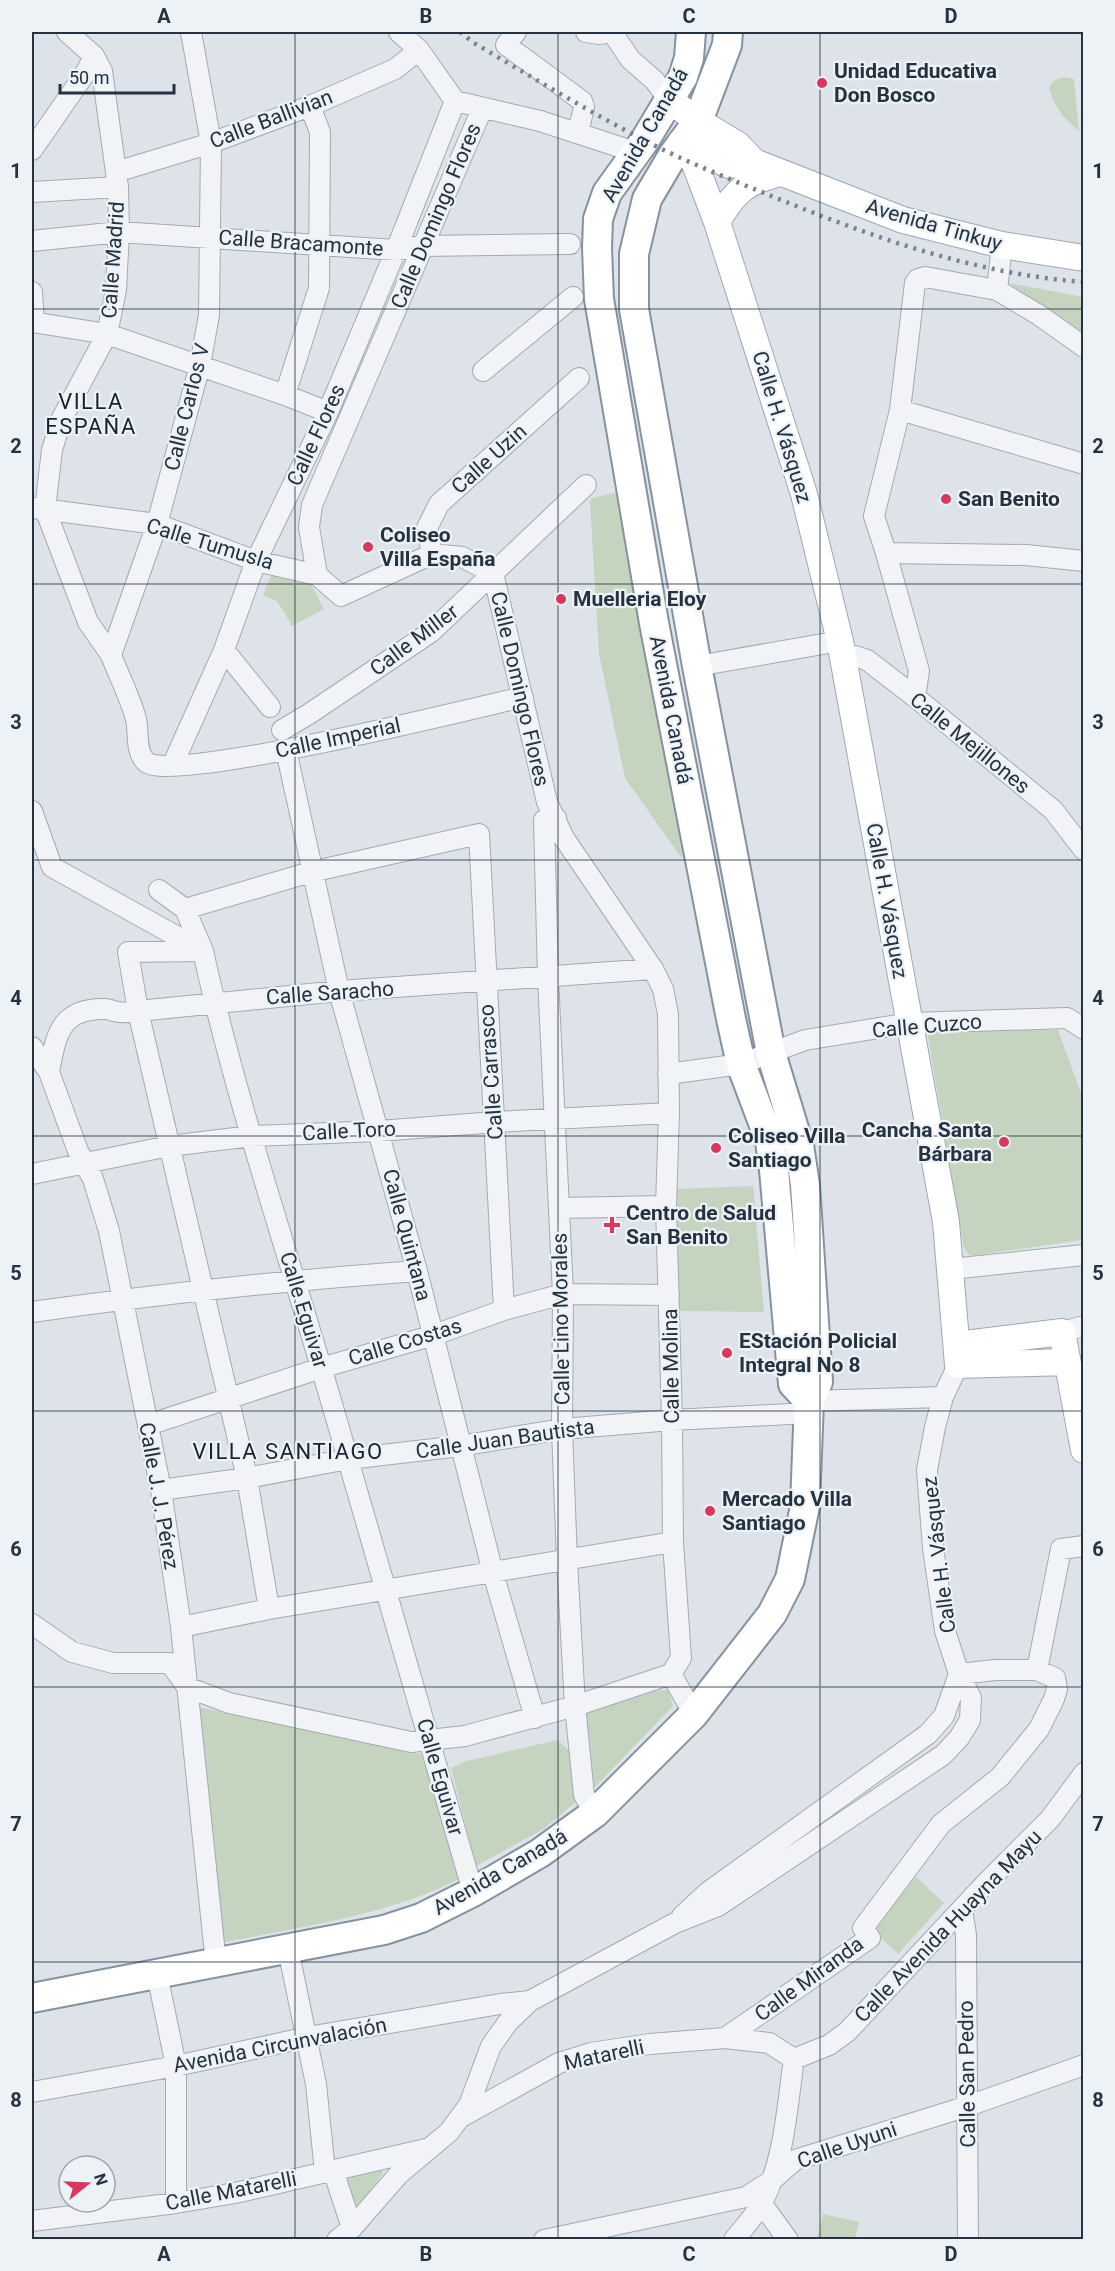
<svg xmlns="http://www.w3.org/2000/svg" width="1115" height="2271" viewBox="0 0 1115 2271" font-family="Roboto,sans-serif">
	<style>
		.green { fill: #c5d4be }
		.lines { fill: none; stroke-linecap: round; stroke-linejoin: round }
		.minor-casing { stroke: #a3aab3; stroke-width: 22 }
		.major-casing { stroke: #9ca8b6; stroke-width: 28 }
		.highway-casing { stroke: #8492a1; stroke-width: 32 }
		.minor { stroke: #f1f3f7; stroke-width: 20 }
		.major { stroke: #fff; stroke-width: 26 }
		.highway { stroke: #fff; stroke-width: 28 }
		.rail { stroke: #768494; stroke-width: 4.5; stroke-dasharray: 3 6; stroke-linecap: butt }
		.grid { fill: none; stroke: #253241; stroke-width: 1.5; stroke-opacity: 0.55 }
		.poi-dot { fill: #db365d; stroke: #edf2f6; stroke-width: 2 }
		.labels { text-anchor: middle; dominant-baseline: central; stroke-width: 4.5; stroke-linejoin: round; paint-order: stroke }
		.poi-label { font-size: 21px; font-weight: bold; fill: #253241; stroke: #edf2f6; text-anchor: start }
		.street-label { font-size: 21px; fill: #253241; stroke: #edf2f6 }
		.neighbourhood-label { font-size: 22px; letter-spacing: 1.5px; fill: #182332; stroke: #edf2f6 }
		.neatline { fill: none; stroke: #253241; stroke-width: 2 }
		.grid-label { font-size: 20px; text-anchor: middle; font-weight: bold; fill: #253241 }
	</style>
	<rect width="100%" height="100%" fill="#dee3e9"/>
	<!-- green -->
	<path class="green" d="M1062,77L1074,79L1079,131C1062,116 1056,110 1049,88L1053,81Z
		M1009,283L1083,297V339L1039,308Z
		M614,493L621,494L687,856L681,857L625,778L599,654L590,502L592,498Z
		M273,570L310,582L324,609L292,626L277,601L263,595Z
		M1058,1030L1083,1099V1240L970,1256L964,1248L927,1031Z
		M753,1186L764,1312L678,1311L676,1189Z
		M668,1690L673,1706L594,1788L586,1713L655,1691Z
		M198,1707L424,1755L461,1878C387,1916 302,1926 222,1943Z
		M557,1740L570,1751L576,1802L542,1830L476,1866L451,1768L463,1762Z
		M916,1877L944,1903L898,1954L870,1928Z
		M381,2167L383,2173L359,2206L352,2207L341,2177Z
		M823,2214L859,2222L855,2239H817Z"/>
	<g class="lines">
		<defs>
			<path id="minor" d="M67,32L94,56L102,71L118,187L119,232L116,290L107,334L61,420L52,450L45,509L88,622L111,655
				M191,32L211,143L209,315L200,365L157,524L111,655C119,676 130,697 136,719C139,732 135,752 146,762C170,784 475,708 523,697
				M399,32L419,50L455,101L540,121L635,152
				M516,32L506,45L582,101L584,107L578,133
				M586,32L599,34L612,32
				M612,32L630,59L655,81L668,99
				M32,150L86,72L94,56
				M116,172L211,143L310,106L395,69L419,50
				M32,192L118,187
				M32,241L119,232L396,250L423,246L570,244
				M997,290L1002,245
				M32,292L34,322
				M32,322L107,334L285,395L328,412
				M483,371L573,297
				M285,395L319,288L320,132L310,106
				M900,410L1084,464
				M34,508L157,524L256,561L317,575
				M886,553L1026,555L1084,561
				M432,554L427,528L439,504L579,378
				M224,650L270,707
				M843,658L855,656L867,660L915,697L1053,810L1084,850
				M697,666L840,641
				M915,697L919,671L886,553L874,516L900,410L915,283L918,279L925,277L997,290L1039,315L1084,347
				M282,730L309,714L431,632L586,485
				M286,750L339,991L417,1271L493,1573L535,1718
				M172,766L224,650L256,561L328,412L396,250L455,101
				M32,811L52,867L203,951C234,1092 280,1229 321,1367C373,1542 422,1718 473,1892
				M556,818L544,820L548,978L563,1294L562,1429L567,1561L575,1706L584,1795L595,1813
				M159,890L185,909L203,951L128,952L138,1011L247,1478L269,1609
				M185,909L311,872L479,834C486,993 497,1151 504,1310
				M32,1047L49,1072L78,1151L93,1179L109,1231L161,1490L181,1627L216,1964
				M49,1072C56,1035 60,1008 105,1009C110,1009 114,1012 119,1012C125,1013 132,1012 138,1011L339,991L653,969
				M668,1074L741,1064L805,1040L910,1023L1067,1018L1084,1029
				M32,1174L169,1146L252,1136L379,1131L495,1122L669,1113
				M559,1208L666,1206
				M951,1269L1084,1255
				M32,1312C159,1294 288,1280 417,1271
				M1062,1332L1084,1326
				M809,1401L943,1397
				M148,1425L321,1368L434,1335L504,1310L563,1294L669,1295
				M161,1490L247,1478L348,1459L460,1446L562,1429L672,1420L809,1413
				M32,1624L72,1652L113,1663H170L187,1687L229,1703L411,1742L465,1736L575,1706L671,1674L681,1658L673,1542L672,1420L666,1206L669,1113L668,1014L663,989L653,969L564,838L547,802L493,573L462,557L432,554L341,596L317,575L309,527L312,505L482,109
				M181,1627L269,1609L673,1542
				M671,1674L694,1714
				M959,1674L995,1670H1037
				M962,1909L966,1935L968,2240
				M682,1916L708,1892L928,1734L944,1716L959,1674
				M288,1949L316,2084L325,2172
				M157,1974L176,2066V2203
				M725,2038L870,1938L863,1928L941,1824L1000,1777L1039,1729L1054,1699L1057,1689L1055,1678L1037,1670L1061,1549L1084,1546
				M794,2059L829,2045L847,2032L986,1883L1050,1819L1084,1773
				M32,2092L176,2066L308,2037L500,2004L530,2001
				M461,2117L559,2063L591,2053L650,2044L725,2038L769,2043L794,2059
				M333,2170L352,2228
				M762,2204L788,2240
				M32,2221L176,2203L235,2193L426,2149
				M337,2240L352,2228L399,2174L449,2132L469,2105L491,2046L508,2022L530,2001L675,1923L718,1906L943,1755L959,1738L970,1720L971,1698L959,1674L945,1631L933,1548L927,1470L935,1427L943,1397L958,1365
				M544,2240L746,2197L771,2181L795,2160L968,2106L1084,2065
				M734,2240C743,2228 755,2216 762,2203C785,2159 787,2106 794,2059"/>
			<path id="major" d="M668,99L698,121L738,145L754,162L903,220L1002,245L1084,258
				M681,142L729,165L754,162
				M683,143L695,164L717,222L804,494L840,641L946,1222L958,1365L1067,1362
				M717,222C735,190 746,182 780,173
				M957,1345L1062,1332L1084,1450"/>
			<path id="highway" d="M691,32L689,58L683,77L645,140L607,193L598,219L597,248L599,299L654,623L731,1019L741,1064L770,1141L774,1170L793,1384L809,1401
				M32,1998L384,1930L421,1918L473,1892L540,1853L595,1813L694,1714L772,1614L790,1579L805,1506L809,1401L818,1382L805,1185L799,1145L771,1053L697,666L634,309V254L647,199L673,155L698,121L727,45L728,32"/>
		</defs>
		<!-- minor casing -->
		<use href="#minor" class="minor-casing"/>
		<!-- major casing -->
		<use href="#major" class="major-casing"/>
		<!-- highway casing -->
		<use href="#highway" class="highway-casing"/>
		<!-- minor -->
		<use href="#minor" class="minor"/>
		<!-- major -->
		<use href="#major" class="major"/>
		<!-- highway -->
		<use href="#highway" class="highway"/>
		<!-- rail -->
		<path class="rail" d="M460,32L474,43C530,76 586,110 644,140C684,161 727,178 769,195C869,236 974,274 1084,282"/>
	</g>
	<!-- grid -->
	<path class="grid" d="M295,32V2240M558,32V2240M820,32V2240M32,309H1084M32,584H1084M32,860H1084M32,1136H1084M32,1411H1084M32,1687H1084M32,1962H1084"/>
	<!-- markers -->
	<g class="poi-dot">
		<circle cx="822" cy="83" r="6"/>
		<circle cx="946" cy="499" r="6"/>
		<circle cx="368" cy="547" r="6"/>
		<circle cx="561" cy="599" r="6"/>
		<circle cx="1004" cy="1142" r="6"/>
		<circle cx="716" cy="1148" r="6"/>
		<path d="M609 1216h6v6h6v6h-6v6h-6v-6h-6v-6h6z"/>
		<circle cx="727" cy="1353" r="6"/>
		<circle cx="710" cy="1511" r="6"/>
	</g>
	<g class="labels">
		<!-- poi labels -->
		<g class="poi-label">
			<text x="834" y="71">Unidad Educativa<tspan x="834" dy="24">Don Bosco</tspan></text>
			<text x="958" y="499">San Benito</text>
			<text x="380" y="535">Coliseo<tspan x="380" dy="24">Villa España</tspan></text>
			<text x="573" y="599">Muelleria Eloy</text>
			<text x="992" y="1130" text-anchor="end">Cancha Santa<tspan x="992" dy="24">Bárbara</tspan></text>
			<text x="728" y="1136">Coliseo Villa<tspan x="728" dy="24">Santiago</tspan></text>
			<text x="626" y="1213">Centro de Salud<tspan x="626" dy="24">San Benito</tspan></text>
			<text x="739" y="1341">EStación Policial<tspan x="739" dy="24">Integral No 8</tspan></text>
			<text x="722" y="1499">Mercado Villa<tspan x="722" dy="24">Santiago</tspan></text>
		</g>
		<!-- street labels -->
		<g class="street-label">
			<text transform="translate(271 119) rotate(-21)">Calle Ballivian</text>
			<text transform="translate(645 135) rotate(-60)">Avenida Canadá</text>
			<text transform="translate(436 216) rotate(-67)">Calle Domingo Flores</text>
			<text transform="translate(934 225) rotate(16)">Avenida Tinkuy</text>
			<text transform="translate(301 243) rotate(4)">Calle Bracamonte</text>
			<text transform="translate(113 260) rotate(-86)">Calle Madrid</text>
			<text transform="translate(187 407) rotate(-76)">Calle Carlos V</text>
			<text transform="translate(782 427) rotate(73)">Calle H. Vásquez</text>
			<text transform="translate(316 435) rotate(-65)">Calle Flores</text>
			<text transform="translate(489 459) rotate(-42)">Calle Uzin</text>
			<text transform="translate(210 544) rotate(17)">Calle Tumusla</text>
			<text transform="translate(414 640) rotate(-37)">Calle Miller</text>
			<text transform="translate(520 689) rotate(77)">Calle Domingo Flores</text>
			<text transform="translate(671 710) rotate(79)">Avenida Canadá</text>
			<text transform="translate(338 738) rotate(-12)">Calle Imperial</text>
			<text transform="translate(970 743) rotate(39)">Calle Mejillones</text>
			<text transform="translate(887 901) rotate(80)">Calle H. Vásquez</text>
			<text transform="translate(330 993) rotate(-4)">Calle Saracho</text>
			<text transform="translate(927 1026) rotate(-5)">Calle Cuzco</text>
			<text transform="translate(491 1072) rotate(-94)">Calle Carrasco</text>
			<text transform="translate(349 1131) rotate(-3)">Calle Toro</text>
			<text transform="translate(407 1235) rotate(75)">Calle Quintana</text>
			<text transform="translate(304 1310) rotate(73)">Calle Eguivar</text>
			<text transform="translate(561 1319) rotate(-91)">Calle Lino Morales</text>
			<text transform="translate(405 1342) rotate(-17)">Calle Costas</text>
			<text transform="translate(671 1366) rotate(-91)">Calle Molina</text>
			<text transform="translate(505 1439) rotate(-8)">Calle Juan Bautista</text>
			<text transform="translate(159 1496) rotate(80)">Calle J. J. Pérez</text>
			<text transform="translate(939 1555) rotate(-97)">Calle H. Vásquez</text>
			<text transform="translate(440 1777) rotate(74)">Calle Eguivar</text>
			<text transform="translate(500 1872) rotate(-30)">Avenida Canadá</text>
			<text transform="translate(948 1926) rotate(-46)">Calle Avenida Huayna Mayu</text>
			<text transform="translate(809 1979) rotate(-36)">Calle Miranda</text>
			<text transform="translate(280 2045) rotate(-11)">Avenida Circunvalación</text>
			<text transform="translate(604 2055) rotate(-12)">Matarelli</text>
			<text transform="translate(967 2074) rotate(-91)">Calle San Pedro</text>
			<text transform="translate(847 2145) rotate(-19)">Calle Uyuni</text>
			<text transform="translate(231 2191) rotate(-11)">Calle Matarelli</text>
		</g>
		<!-- neighbourhood labels -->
		<g class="neighbourhood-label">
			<text x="91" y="401">VILLA<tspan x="91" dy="25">ESPAÑA</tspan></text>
			<text x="288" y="1451">VILLA SANTIAGO</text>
		</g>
	</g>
	<!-- border -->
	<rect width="1115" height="2271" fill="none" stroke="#edf2f6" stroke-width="66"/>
	<!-- north arrow -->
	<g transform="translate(87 2184) rotate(72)"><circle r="28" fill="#edf2f6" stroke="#9da5ae" stroke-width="1.5"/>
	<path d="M0-4.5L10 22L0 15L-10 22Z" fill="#db365d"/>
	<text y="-9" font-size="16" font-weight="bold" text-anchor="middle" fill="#253241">N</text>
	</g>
	<!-- scale -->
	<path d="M60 84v9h114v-9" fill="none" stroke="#253241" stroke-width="3"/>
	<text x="69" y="84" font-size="18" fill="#253241" stroke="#edf2f6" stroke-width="4.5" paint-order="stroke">50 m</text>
	<rect x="33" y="33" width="1049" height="2205" class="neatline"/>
	<g class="grid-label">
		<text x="164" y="23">A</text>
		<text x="426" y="23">B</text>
		<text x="689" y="23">C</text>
		<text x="951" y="23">D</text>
		<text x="16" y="178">1</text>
		<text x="1098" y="178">1</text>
		<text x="16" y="453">2</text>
		<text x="1098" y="453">2</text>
		<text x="16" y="729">3</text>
		<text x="1098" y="729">3</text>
		<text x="16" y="1005">4</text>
		<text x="1098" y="1005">4</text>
		<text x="16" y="1280">5</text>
		<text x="1098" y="1280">5</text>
		<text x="16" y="1556">6</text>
		<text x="1098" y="1556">6</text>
		<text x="16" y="1831">7</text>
		<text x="1098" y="1831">7</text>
		<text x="16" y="2107">8</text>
		<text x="1098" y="2107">8</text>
		<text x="164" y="2261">A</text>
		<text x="426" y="2261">B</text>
		<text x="689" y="2261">C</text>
		<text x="951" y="2261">D</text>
	</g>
</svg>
